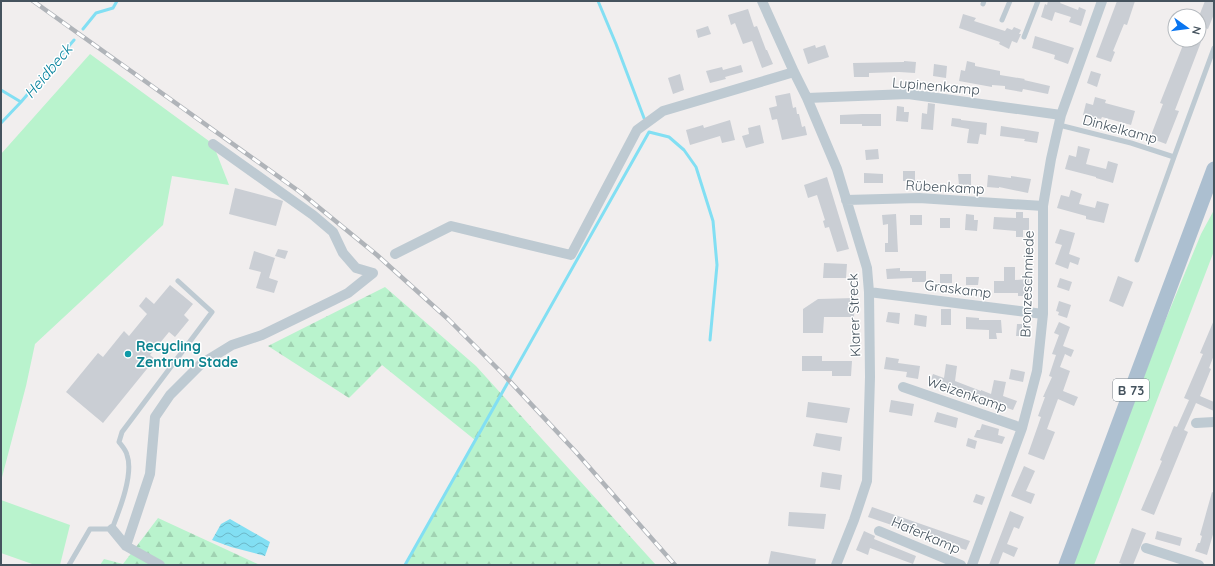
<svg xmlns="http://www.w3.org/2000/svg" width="1215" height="566" viewBox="0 0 1215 566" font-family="Quicksand,sans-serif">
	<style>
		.grass { fill: #b9f3cd }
		.forest { fill: url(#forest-firs) }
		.water { fill: url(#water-waves) }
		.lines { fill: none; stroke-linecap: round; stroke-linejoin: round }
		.stream { stroke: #82dff3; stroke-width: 3 }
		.building { fill: #caced4 }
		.service { stroke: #becad2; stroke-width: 5 }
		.minor { stroke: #becad2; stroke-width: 10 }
		.primary { stroke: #acbfd0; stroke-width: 15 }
		.rail-casing { stroke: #b0b4b9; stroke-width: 4.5 }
		.rail { stroke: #fff; stroke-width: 3; stroke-dasharray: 9; stroke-linecap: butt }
		.culture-dot { fill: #0f9aa8; stroke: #fff; stroke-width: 1.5 }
		.labels { text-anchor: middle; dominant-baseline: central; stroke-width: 3; stroke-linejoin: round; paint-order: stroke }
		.shield { fill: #fff; stroke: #7d878e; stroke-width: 1 }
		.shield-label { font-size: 13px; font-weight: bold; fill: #45535e }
		.street-label { font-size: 14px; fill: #45535e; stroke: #fff }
		.culture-label { font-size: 14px; font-weight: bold; fill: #0d838f; stroke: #fff; text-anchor: start }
		.water-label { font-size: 15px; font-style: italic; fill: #03819c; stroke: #fff }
	</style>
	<defs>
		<pattern id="forest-firs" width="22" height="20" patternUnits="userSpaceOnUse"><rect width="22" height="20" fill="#b9f3cd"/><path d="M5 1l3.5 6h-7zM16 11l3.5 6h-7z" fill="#a0d2b2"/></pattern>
		<pattern id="water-waves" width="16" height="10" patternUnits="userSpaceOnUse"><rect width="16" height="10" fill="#82dff3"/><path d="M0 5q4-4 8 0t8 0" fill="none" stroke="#6cb7c8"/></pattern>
	</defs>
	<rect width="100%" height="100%" fill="#f1eeee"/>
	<!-- grass -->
	<path class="grass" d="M90,54L213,144L229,185L172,176L163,225L35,344L26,386L1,481V154Z
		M1214,210V251L1094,565H1073L1161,331L1201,234Z
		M1,500L70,525L60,565H35L1,553Z"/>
	<!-- forest -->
	<path class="forest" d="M385,287L476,366L656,565H405L475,440L382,365L349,398L268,346Z
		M158,518L260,565H100L104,559L123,564Z"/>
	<!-- water -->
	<path class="water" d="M230,519L270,542L265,556L231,547L212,540L221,524Z"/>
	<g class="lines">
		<!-- stream -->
		<path class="stream" d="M598,1L616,44L644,118
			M83,29L96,13L113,8L117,1
			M1,90L21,102L74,40
			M1,123L21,102
			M405,565L649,132L669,137L684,150L696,167L713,221L717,265L710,340"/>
	</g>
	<!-- building -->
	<path class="building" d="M1048,1H1061L1060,3L1078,10L1079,7L1086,10L1081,26L1069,22L1071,17L1055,12L1052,21L1041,17L1045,4L1047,5Z
		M1117,1H1135L1127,25L1124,24L1113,51L1115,52L1111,62L1096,57Z
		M1205,1H1214V14L1208,29L1199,26V16Z
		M748,9L754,27L757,26L766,50H767L773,64L762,68L752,41L743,44L735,23L731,25L728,15Z
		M963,14L976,18L974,21L1005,31L1007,28L1012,30L1014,27L1021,30L1019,34H1021L1017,43L1012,41L1009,49L999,44L1000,42L959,28Z
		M708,26L711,34L698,38L696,30Z
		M1035,36L1074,48L1068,64L1054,59L1055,55L1032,48Z
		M1185,40H1196L1201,42L1175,110L1179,111L1166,144L1150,138L1163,104L1160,103Z
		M815,45L816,48L825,45L829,57L808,64L803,49Z
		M904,61L916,62L915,73L899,72L869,73V77H854L853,63L904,62Z
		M967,61L975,63V66L1000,71V75L1025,79L1024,80L1050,86L1048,94L1023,89L1022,92L1005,89V86L992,85V87L959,81L961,70L965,71Z
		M934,64L947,66L946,78L933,76Z
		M741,65L743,72L725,77L726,79L710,83L706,71L722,67L723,70Z
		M1091,71L1101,74L1097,87L1087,83Z
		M680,74L684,90L673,94L668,78Z
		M790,93L793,108L796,107L797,114H799L802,127L805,126L807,135L782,140L777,119L772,120L769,108L777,106L775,96Z
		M1095,97L1106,100L1105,103L1135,111L1131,125L1102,117L1101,119L1083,115L1086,103L1093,105Z
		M928,103L935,104L933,130L921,129L922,113L927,114Z
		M897,106L904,107V112H909L908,122L896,121Z
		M862,114H881V126H862V124H840V115Z
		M952,118L961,119V120L987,123L986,135L980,134L978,144L967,143L969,129L951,126Z
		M730,120L735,140L722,143L720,136L690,145L686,130L703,125L704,128Z
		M760,125L764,143L746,148L742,136L749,134L748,128Z
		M1001,126L1039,132L1037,143L1024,141L1025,139L1000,136Z
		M1078,146L1090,149L1086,164L1106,169L1108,161L1118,164L1113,183L1096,178V177L1065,169L1069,155L1076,157Z
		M878,149L879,159L866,160L865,150Z
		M903,171H915V181H903Z
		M864,173L883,174V183H864Z
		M958,174H971V185H959Z
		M988,175L1011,178V176L1031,179L1028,193L999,187V188L987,187Z
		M827,177L849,249L837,252L829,227L825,228L823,221L825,220L817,195L808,198L804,185Z
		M235,188L280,200L283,201L276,226L229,214Z
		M1071,190L1082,194L1079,204L1095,208L1097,201L1109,204L1104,223L1086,219V216L1057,208L1061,195L1069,197Z
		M1016,212H1023V218H1029V230H1023V237H1016V231L993,229L994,217L1016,218Z
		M896,214L898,252H885V243H888V224L883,225L882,215Z
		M966,214L974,215V220H978L977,231L965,230Z
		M910,215H922V225H910Z
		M940,218H950V228H940Z
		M1060,229L1075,233L1069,254L1080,258L1078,265L1070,262L1068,269L1055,264L1062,245L1055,243Z
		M278,249L288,251L285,259L275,256Z
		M254,251L275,258L269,278L278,281L274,293L256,288L261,272L249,269Z
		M824,263L847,264L846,278H823Z
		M1004,267H1015V280L1029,279L1030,296H1018V293H994V281H1004Z
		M900,268V271H926V282H912V278L887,279L886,269Z
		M940,274H952V283H940Z
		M1118,276L1133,282L1123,307L1109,301Z
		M966,277H979L978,285H966Z
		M1060,278L1072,282L1069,291L1057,287Z
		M170,285L193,304L184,315L189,320L175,337L169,332L150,355L155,359L103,423L66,392L98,353L103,357L124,331L129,336L147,314L139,306L146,297L154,304Z
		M855,298L854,317H824L823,333H803V309L818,299Z
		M1059,301L1071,305L1067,318L1058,315L1059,312L1056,311Z
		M941,309H951V325H941Z
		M888,312L900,313L899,324L886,322Z
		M915,314L927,316L926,327L914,325Z
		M966,317L979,318V320H1001L1002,333H996L997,339H989V330L966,329Z
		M1214,320V355L1209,368L1211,369L1200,396L1214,402V411L1196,403L1184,430L1188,432L1154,515L1141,510L1162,461L1160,460L1174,426L1177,427L1189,400L1184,398L1203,354L1200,353Z
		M1059,322L1070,327L1063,346L1074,350L1071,357L1065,354L1060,367L1070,371L1063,391L1078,397L1074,406L1058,399L1047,429L1055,432L1044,460L1028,454L1041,417L1038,416L1045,397H1043L1052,377L1049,376L1056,355L1052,354L1059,335L1054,333Z
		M1017,324H1027V336H1016Z
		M802,356H822V361H852L851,376H832V371H802Z
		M886,357L899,359L898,363L920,366L918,379L906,377L907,372L884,369Z
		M946,364L957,366L955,381L981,391V390L991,394L994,380L1006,382L1003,396L1017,401L1013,410L990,402L989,404L966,395L965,396L942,387L941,388L929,384L933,374L944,378Z
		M1011,369L1025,372L1023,382L1009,379Z
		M891,400L914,404L912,416L889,412Z
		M808,402L850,408L847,423L806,417Z
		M937,412L958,418L956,428L934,422Z
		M982,424L999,429L998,435L1005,437L1002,444L974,437L977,430H980Z
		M816,433L842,437L840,451L813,446Z
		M968,438L977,441L975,449L966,446Z
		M1024,466L1035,471L1026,491L1035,494L1031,504L1011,496Z
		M822,472L842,475L840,490L820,487Z
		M1212,492L1214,493V531L1207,555L1195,551L1198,543H1200L1202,536L1200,535Z
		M976,494L985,497L982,505L973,502Z
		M872,507L970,541L966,550L953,546L954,544L925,533L924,536L868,517Z
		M1010,511L1024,517L1019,529L1014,527L1007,544L1018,548L1014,557L1003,552L998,565H989Z
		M789,512L826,514L824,529L788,526Z
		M1132,528L1146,533L1133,565H1125L1119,563Z
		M864,531L875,536L874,539L916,556L913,564L870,548L868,555L856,550Z
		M1157,531L1182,538L1180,546L1155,539Z
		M771,551L816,559L815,565H768Z"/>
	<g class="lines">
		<!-- service -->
		<path class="service" d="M983,4L984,1
			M1002,20L1010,1
			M1024,37L1038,1
			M1059,125L1131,143L1174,157L1137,260
			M1174,157L1214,48
			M69,565L90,529H112C119,511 134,474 127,455C126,450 122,446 119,442L122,432L212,312L178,281"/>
		<!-- minor -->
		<path class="minor" d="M762,1L794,72L807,98L837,169L867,268L869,292L870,377L867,481L854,520L836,565
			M807,98L908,94L1061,115
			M213,144L313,215L333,232L343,253L356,268L373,273
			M846,200L919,198L1043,206
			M395,254L451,226L571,255L637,130L663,111L794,72
			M869,292L1043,314
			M903,387L1022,428
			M1196,423L1214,422
			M112,529L126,546L160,565
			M879,531L961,565
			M126,546L150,474L155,417L170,395L201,364L232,345L262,335L334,300L348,293L373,273
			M1146,548L1199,565
			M972,565L1022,428L1037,371L1043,314V206L1051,159L1061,115L1102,1"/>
		<!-- primary -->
		<path class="primary" d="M1066,565L1214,169"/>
		<defs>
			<path id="rail" d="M33,1L300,192L377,255L448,319L502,373L575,451L675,565"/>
		</defs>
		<!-- rail casing -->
		<use href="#rail" class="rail-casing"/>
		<!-- rail -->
		<use href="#rail" class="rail"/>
	</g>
	<!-- markers -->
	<circle class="culture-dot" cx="128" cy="354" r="4"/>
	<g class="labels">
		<!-- shield labels -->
		<rect class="shield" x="1113" y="379" width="36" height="22" rx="3"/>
		<g class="shield-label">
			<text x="1131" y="390">B 73</text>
		</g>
		<!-- street labels -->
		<g class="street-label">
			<text transform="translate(936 86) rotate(5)">Lupinenkamp</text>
			<text transform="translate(1120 129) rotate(15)">Dinkelkamp</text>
			<text transform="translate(945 187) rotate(3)">Rübenkamp</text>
			<text transform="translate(1027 284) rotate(-88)">Bronzeschmiede</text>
			<text transform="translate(958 289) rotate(7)">Graskamp</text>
			<text transform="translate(854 315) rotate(-92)">Klarer Streck</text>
			<text transform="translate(967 394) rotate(19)">Weizenkamp</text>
			<text transform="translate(926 535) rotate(23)">Haferkamp</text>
		</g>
		<!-- culture labels -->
		<g class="culture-label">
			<text x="136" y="346">Recycling<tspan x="136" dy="16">Zentrum Stade</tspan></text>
		</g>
		<!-- water labels -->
		<g class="water-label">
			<text transform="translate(48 71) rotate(-50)">Heidbeck</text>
		</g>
	</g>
	<!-- border -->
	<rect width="1215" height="566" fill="none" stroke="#45535e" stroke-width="4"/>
	<!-- north arrow -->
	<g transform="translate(1187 28) rotate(104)"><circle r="19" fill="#ffffff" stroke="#b5babf"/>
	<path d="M0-3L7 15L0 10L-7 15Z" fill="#0975f0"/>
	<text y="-6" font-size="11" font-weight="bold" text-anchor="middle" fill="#45535e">N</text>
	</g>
</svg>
